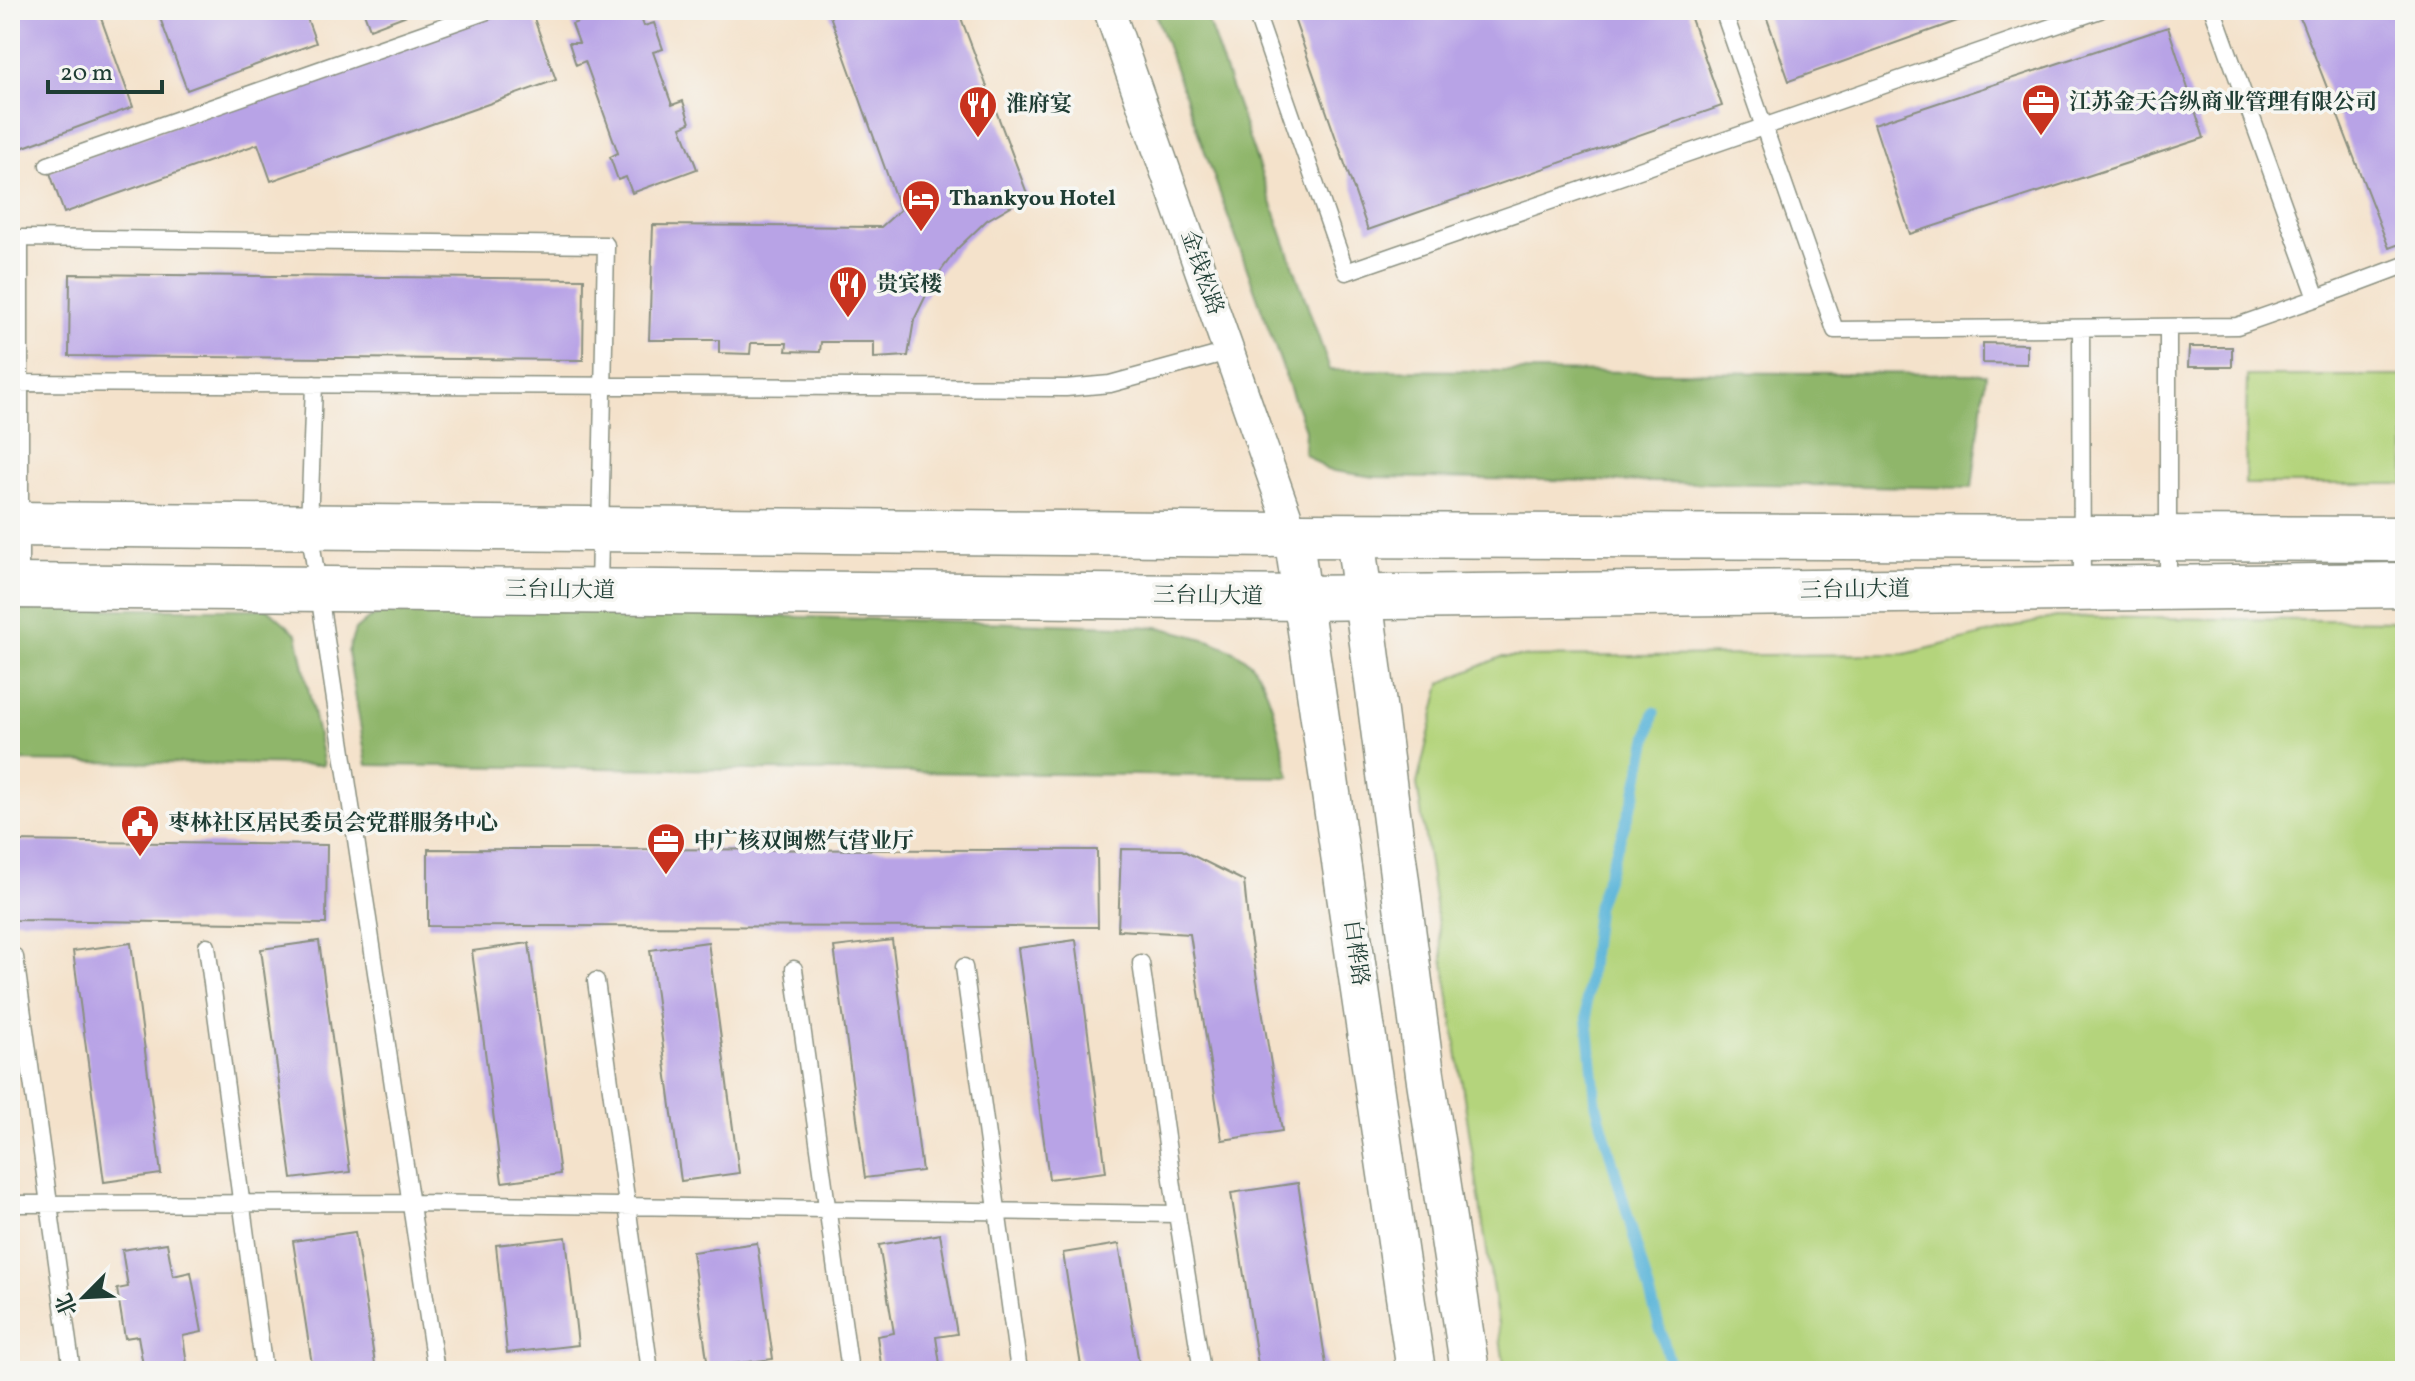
<svg xmlns="http://www.w3.org/2000/svg" width="2415" height="1381" viewBox="0 0 2415 1381" font-family="Vollkorn,'Noto Serif SC',serif">
	<style>
		.green { fill: #b4d47b; stroke: #6a8858; stroke-width: 2 }
		.forest { fill: #8fb66b; stroke: #577a50; stroke-width: 2 }
		.lines { fill: none; stroke-linecap: round; stroke-linejoin: round }
		.stream { stroke: #5bb5d9; stroke-width: 11 }
		.building { fill: #b8a3e6 }
		.service-casing { stroke: #8a9080; stroke-width: 19 }
		.minor-casing { stroke: #8a9080; stroke-width: 33 }
		.tertiary-casing { stroke: #8a9080; stroke-width: 41 }
		.secondary-casing { stroke: #8a9080; stroke-width: 47 }
		.service { stroke: #fff; stroke-width: 16 }
		.minor { stroke: #fff; stroke-width: 30 }
		.tertiary { stroke: #fff; stroke-width: 38 }
		.secondary { stroke: #fff; stroke-width: 44 }
		.labels { text-anchor: middle; dominant-baseline: central; stroke-width: 7; stroke-linejoin: round; paint-order: stroke }
		.poi-label { font-size: 22px; font-weight: bold; fill: #1f3d34; stroke: #f6f6f2; text-anchor: start }
		.street-label { font-size: 22px; fill: #1f3d34; stroke: #f6f6f2 }
	</style>
	<rect width="100%" height="100%" fill="#f6f6f2"/>
	<filter id="ink" filterUnits="userSpaceOnUse"><feTurbulence type="fractalNoise" baseFrequency=".0125" numOctaves="2"/><feDisplacementMap in="SourceGraphic" scale="16" xChannelSelector="R" yChannelSelector="G"/><feConvolveMatrix kernelMatrix="1 2 1 2 8 2 1 2 1" color-interpolation-filters="sRGB"/></filter>
	<filter id="wash" filterUnits="userSpaceOnUse"><feTurbulence type="fractalNoise" baseFrequency=".006" numOctaves="4" result="noise"/><feDisplacementMap in="SourceGraphic" scale="32" xChannelSelector="R" yChannelSelector="G"/><feGaussianBlur stdDeviation="1.8" result="paint"/><feColorMatrix in="noise" values="0 0 0 0 0 0 0 0 0 0 0 0 0 0 0 0 0 1.4 0 .05"/><feComposite in="paint" operator="in"/></filter>
	<g filter="url(#wash)">
		<rect width="100%" height="100%" fill="#f4e2cb"/>
		<!-- green -->
		<path class="green" d="M2247,376H2405V484H2245Z
			M2056,617L2405,621V1371H1505L1417,784L1441,683L1501,657L1905,654Z"/>
		<!-- forest -->
		<path class="forest" d="M1154,10H1204L1330,370L1986,374L1972,488L1375,477L1327,470L1304,453L1305,430Z
			M412,606L1158,627C1186,634 1238,644 1255,669C1274,695 1281,745 1290,777L367,765L348,652L355,630L368,619L396,607Z
			M10,609H268L297,634L324,765L10,761Z"/>
		<g class="lines">
			<!-- stream -->
			<path class="stream" d="M1654,712L1635,795L1597,906L1586,1003L1596,1104L1672,1371"/>
		</g>
		<g id="blocks">
			<!-- building -->
			<path class="building" d="M10,10H98L133,107L10,152Z
				M157,10H304L316,43L187,90Z
				M363,10H420L370,29Z
				M499,10H531L556,80L271,181L258,144L64,213L49,170Z
				M610,10H638L644,26L654,23L663,49L653,52L672,105L683,101L690,123L681,127L697,169L632,193L626,177L618,180L610,157L618,153L585,61L576,65L569,43H579L572,24Z
				M828,10H958L1028,196L987,220L957,249L932,283L914,320L908,356L874,358V342H821L820,352L786,351L787,343H751L750,354L719,353V340H649L653,225L881,227L900,210Z
				M1291,10H1688L1722,106L1368,230Z
				M1764,10H1988L1789,81Z
				M2297,10H2405V242L2389,248Z
				M2168,27L2204,138L1910,234L1874,124Z
				M70,274L584,279L583,360L69,356Z
				M1983,343L2027,344V364L1983,363Z
				M2189,347H2232V367H2188Z
				M10,841L327,845L326,924L10,920Z
				M428,849L1097,850L1098,927L428,926Z
				M1121,849L1182,850L1244,881L1249,930L1282,1131L1222,1140L1190,934L1118,930Z
				M892,940L922,1171L865,1178L834,947Z
				M1076,940L1106,1172L1049,1179L1018,948Z
				M319,941L350,1172L292,1179L261,949Z
				M708,942L739,1173L681,1181L650,950Z
				M131,943L161,1174L104,1182L73,951Z
				M529,943L560,1174L502,1182L472,951Z
				M1298,1183L1327,1371H1259L1231,1193Z
				M355,1232L376,1371H313L293,1241Z
				M940,1234L957,1334L936,1337L941,1371H882L877,1336L894,1333L879,1245Z
				M566,1237L578,1345L507,1353L496,1245Z
				M167,1243L173,1276L191,1272L202,1332L183,1336L188,1371H144L138,1336L125,1338L117,1289L128,1287L122,1250Z
				M757,1243L773,1359L708,1367L692,1252Z
				M1119,1244L1139,1363L1127,1365L1128,1371H1068V1368L1081,1366L1063,1253Z
				M569,1364L570,1371H522V1369Z"/>
		</g>
	</g>
	<g filter="url(#ink)">
		<use href="#blocks" fill-opacity="0" stroke="#8a9080" stroke-width="2"/>
		<g class="lines">
			<defs>
				<path id="service" d="M1255,10L1346,272L2100,10
					M1723,10L1835,330L2237,326L2317,298
					M2213,10L2317,298L2405,265
					M48,165L490,10
					M2168,327V586
					M2081,328L2082,586
					M11,383L1066,388L1110,384L1228,352
					M314,384L309,527L436,1371
					M20,584V238L606,245L599,589
					M207,946L264,1371
					M15,957L72,1371
					M1141,963L1177,1214
					M964,967L1019,1371
					M794,969L850,1371
					M596,981L650,1371
					M10,1204L411,1203L1177,1214L1202,1371"/>
				<path id="minor" d="M1109,10L1293,535"/>
				<path id="tertiary" d="M1293,535L1416,1371
					M1355,536L1425,1074L1470,1371"/>
				<path id="secondary" d="M10,524L1293,535L2405,539
					M10,586L1302,598L2405,585"/>
			</defs>
			<!-- service casing -->
			<use href="#service" class="service-casing"/>
			<!-- minor casing -->
			<use href="#minor" class="minor-casing"/>
			<!-- tertiary casing -->
			<use href="#tertiary" class="tertiary-casing"/>
			<!-- secondary casing -->
			<use href="#secondary" class="secondary-casing"/>
			<!-- service -->
			<use href="#service" class="service"/>
			<!-- minor -->
			<use href="#minor" class="minor"/>
			<!-- tertiary -->
			<use href="#tertiary" class="tertiary"/>
			<!-- secondary -->
			<use href="#secondary" class="secondary"/>
		</g>
	</g>
	<!-- icons -->
	<defs>
		<symbol id="office-pin" viewBox="-11 -11 22 30"><path d="M0 17L-7.5 6A9.5 9.5 0 1 1 7.5 6Z" fill="#c8321e" stroke="#f6f6f2"/><path d="M-6-3h4V-5.5h4V-3h4V5H-6ZM-1-4.5V-3h2v-1.5ZM-6 0V1H6V0Z" fill="#fff"/></symbol>
		<symbol id="restaurant-pin" viewBox="-11 -11 22 30"><path d="M0 17L-7.5 6A9.5 9.5 0 1 1 7.5 6Z" fill="#c8321e" stroke="#f6f6f2"/><path d="M-5-6h1v4h1v-4h1v4h1v-4h1v5L-1.5 .5V6h-2V.5L-5-1ZM5-6V6H3V1.5H1.5Q1.5-4 5-6Z" fill="#fff"/></symbol>
		<symbol id="hotel-pin" viewBox="-11 -11 22 30"><path d="M0 17L-7.5 6A9.5 9.5 0 1 1 7.5 6Z" fill="#c8321e" stroke="#f6f6f2"/><path d="M-6-4.5h1.5V1H6V5H4.5V3h-9V5H-6ZM-4 0a1.8 1.8 0 1 1 3.6 0ZM.5 0V-2.5h3Q6-2.5 6 0Z" fill="#fff"/></symbol>
		<symbol id="civic-pin" viewBox="-11 -11 22 30"><path d="M0 17L-7.5 6A9.5 9.5 0 1 1 7.5 6Z" fill="#c8321e" stroke="#f6f6f2"/><path d="M-.6-6.5H3V-4.5H.6V-3L4-1V1h2V6H-6V1h2V-1L-.6-3ZM-1.2 2.5V6h2.4V2.5Z" fill="#fff"/></symbol>
	</defs>
	<g fill-rule="evenodd">
		<use href="#office-pin" x="2019" y="81" width="44" height="60"/>
		<use href="#restaurant-pin" x="956" y="83" width="44" height="60"/>
		<use href="#hotel-pin" x="899" y="177" width="44" height="60"/>
		<use href="#restaurant-pin" x="826" y="263" width="44" height="60"/>
		<use href="#civic-pin" x="118" y="802" width="44" height="60"/>
		<use href="#office-pin" x="644" y="820" width="44" height="60"/>
	</g>
	<g class="labels">
		<!-- poi labels -->
		<g class="poi-label">
			<text x="2069" y="103">江苏金天合纵商业管理有限公司</text>
			<text x="1006" y="105">淮府宴</text>
			<text x="949" y="199">Thankyou Hotel</text>
			<text x="876" y="285">贵宾楼</text>
			<text x="168" y="824">枣林社区居民委员会党群服务中心</text>
			<text x="694" y="842">中广核双闽燃气营业厅</text>
		</g>
		<!-- street labels -->
		<g class="street-label">
			<text transform="translate(1201 273) rotate(71)">金钱松路</text>
			<text transform="translate(560 591) rotate(1)">三台山大道</text>
			<text transform="translate(1855 591) rotate(-1)">三台山大道</text>
			<text transform="translate(1208 597) rotate(1)">三台山大道</text>
			<text transform="translate(1355 953) rotate(82)">白桦路</text>
		</g>
	</g>
	<!-- margin -->
	<rect width="2415" height="1381" fill="none" stroke="#f6f6f2" stroke-width="40"/>
	<!-- north arrow -->
	<g transform="translate(84 1297) rotate(246)" stroke="#f6f6f2" stroke-width="6" paint-order="stroke">
	<path d="M0-6L14 30L0 20L-14 30Z" fill="#1f3d34"/>
	<text y="-12" font-size="22" font-weight="bold" text-anchor="middle" fill="#1f3d34">北</text>
	</g>
	<!-- scale -->
	<path d="M48 80v12h114v-12" fill="none" stroke="#1f3d34" stroke-width="4"/>
	<text x="60" y="80" font-size="24" fill="#1f3d34" stroke="#f6f6f2" stroke-width="6" paint-order="stroke">20 m</text>
</svg>
